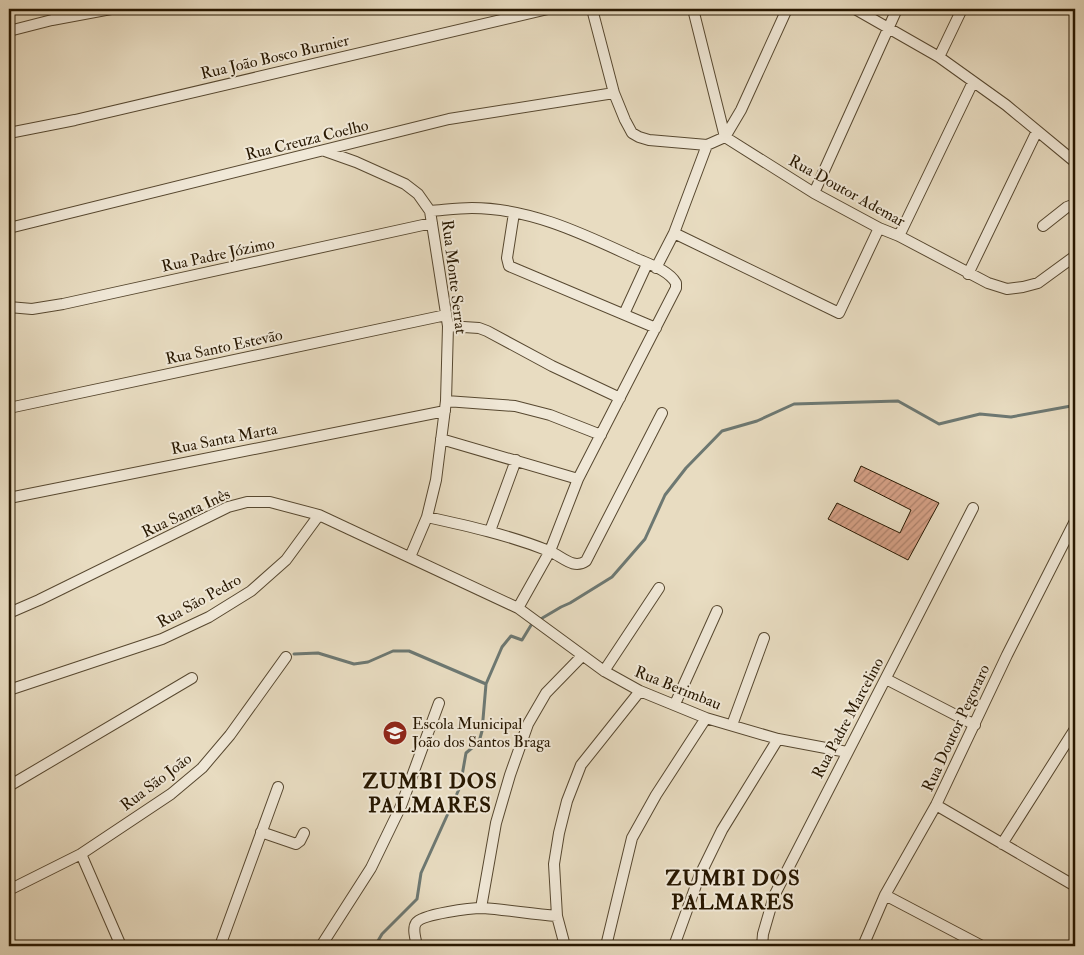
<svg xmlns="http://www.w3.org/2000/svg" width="1084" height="955" viewBox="0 0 1084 955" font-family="'IM FELL Double Pica',serif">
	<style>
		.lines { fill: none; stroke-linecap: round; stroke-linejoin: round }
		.stream { stroke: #6d7872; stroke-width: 3 }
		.building { fill: url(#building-hatch); stroke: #271700 }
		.street-casing { stroke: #574830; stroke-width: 12 }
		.street { stroke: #f0e8d7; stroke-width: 10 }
		.labels { text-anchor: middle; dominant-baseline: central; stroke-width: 4; stroke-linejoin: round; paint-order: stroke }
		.street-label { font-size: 16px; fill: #271700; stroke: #f0e8d7 }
		.poi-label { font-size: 16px; fill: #271700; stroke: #f0e8d7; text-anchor: start }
		.district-label { font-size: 21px; font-weight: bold; letter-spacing: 1px; fill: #271700; stroke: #f0e8d7 }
	</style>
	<defs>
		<pattern id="building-hatch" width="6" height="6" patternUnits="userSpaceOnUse" patternTransform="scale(1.25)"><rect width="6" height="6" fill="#d6a187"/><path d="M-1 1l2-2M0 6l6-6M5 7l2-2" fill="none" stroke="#ae826c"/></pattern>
	</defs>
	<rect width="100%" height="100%" fill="#e8dcc1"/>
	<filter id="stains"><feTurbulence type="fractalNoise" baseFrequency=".004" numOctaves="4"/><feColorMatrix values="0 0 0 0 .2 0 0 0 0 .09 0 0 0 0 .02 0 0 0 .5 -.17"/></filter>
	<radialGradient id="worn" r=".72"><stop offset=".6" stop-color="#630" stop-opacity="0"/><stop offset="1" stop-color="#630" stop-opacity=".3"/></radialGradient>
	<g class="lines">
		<!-- stream -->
		<path class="stream" d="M539,620L561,607L570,603L612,577L645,539L665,495L686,468L722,431L757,421L794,404L898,401L939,424L980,414L1011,417L1071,406L1075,403
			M294,654L318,653L354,664L368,662L393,651H409L486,684
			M375,946L382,934L417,899L421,873L460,787L466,753L479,742L482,731L486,684L502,647L511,636L522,640L533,622"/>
	</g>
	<!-- building -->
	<path class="building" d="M861,466L939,503L908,560L828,519L837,503L900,533L911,510L854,481Z"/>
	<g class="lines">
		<defs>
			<path id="street" d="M592,9L614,93L625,120L632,133L639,137L649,140L707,145L725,137
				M693,9L725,137L814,193L879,228L899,236L988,283L1007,289L1023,287L1038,283L1075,256
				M855,9L939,57L1006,105L1075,162
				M1069,9L1075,10
				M9,31L52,20L111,9
				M939,57L962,9
				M9,133L75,120L548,9
				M725,137L741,110L787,9
				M325,151L356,162L405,184L418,194L430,211L448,326L446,401L436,480L427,517L410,557
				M814,193L897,9
				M430,211C444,210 458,208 472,208C529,208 581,233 631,256C645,263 668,269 676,283V288L578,479L550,551L518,608
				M514,213L507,258L509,266L656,328
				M1043,226L1067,207L1075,204
				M9,228L449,119L614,93
				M674,233L839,313L879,228
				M899,236L973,82
				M656,268L674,233L707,145
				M968,274L1037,131
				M9,307L32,309L63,304L432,223
				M624,314L647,264
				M448,326L479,328L487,331L552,366L620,398
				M446,401L515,406L550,415L601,435
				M9,408L446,315
				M441,439L578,479
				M9,498L445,411
				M427,517C468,526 509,535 549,551C562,556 573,570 586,561L662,413
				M490,531L516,460
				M9,613L39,600L228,507L247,502H270L319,515L518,608L604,671L640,691L706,718L778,739L847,752
				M604,671L659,588
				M886,679L975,725
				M9,690L162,639L209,617L251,591L286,560L319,515
				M675,704L717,611
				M732,725L764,638
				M9,786L192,678
				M936,805L1075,886
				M261,832L296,844L300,841L304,833
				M1002,844L1075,729
				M81,854L121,946
				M9,890L81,854L171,794L202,768L230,735L286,657
				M885,895L982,946
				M481,908L496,823L510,775L528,724L546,693L582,656
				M169,946H223
				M220,946L278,787
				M321,946L371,868L401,806L439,703
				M417,946C416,940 412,929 416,923C422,914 471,908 483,908C508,910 532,914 557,916
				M565,946L557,916L554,864L559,833L567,801L581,765L640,691
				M606,946L632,838L656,795L706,718
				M674,946L699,877L722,830L778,739
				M762,946L763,934L774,896L973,508
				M863,946L885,895L936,805L1007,655L1075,521"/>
		</defs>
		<!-- street casing -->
		<use href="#street" class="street-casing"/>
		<!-- street -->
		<use href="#street" class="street"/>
	</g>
	<!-- icons -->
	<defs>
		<symbol id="school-disc" viewBox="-11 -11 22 22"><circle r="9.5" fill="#8f2418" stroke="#f0e8d7"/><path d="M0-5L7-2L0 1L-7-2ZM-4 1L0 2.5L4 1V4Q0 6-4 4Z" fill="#fff"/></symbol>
	</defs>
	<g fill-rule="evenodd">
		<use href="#school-disc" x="381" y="719" width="28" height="28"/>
	</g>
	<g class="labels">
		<!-- street labels -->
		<g class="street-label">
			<text transform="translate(275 57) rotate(-13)">Rua João Bosco Burnier</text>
			<text transform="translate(307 140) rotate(-14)">Rua Creuza Coelho</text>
			<text transform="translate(847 191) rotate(29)">Rua Doutor Ademar</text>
			<text transform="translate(218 255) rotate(-12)">Rua Padre Józimo</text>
			<text transform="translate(454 277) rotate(83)">Rua Monte Serrat</text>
			<text transform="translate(224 347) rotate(-12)">Rua Santo Estevão</text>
			<text transform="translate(224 439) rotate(-11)">Rua Santa Marta</text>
			<text transform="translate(186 513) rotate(-25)">Rua Santa Inês</text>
			<text transform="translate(199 601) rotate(-29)">Rua São Pedro</text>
			<text transform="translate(678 688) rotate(22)">Rua Berimbau</text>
			<text transform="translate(848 718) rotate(-62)">Rua Padre Marcelino</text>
			<text transform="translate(956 728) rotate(-65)">Rua Doutor Pegoraro</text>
			<text transform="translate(156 782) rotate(-37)">Rua São João</text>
		</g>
		<!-- poi labels -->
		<g class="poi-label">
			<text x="412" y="724">Escola Municipal<tspan x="412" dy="18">João dos Santos Braga</tspan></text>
		</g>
		<!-- district labels -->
		<g class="district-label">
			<text x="430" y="781">ZUMBI DOS<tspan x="430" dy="24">PALMARES</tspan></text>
			<text x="733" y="878">ZUMBI DOS<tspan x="733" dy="24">PALMARES</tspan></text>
		</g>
	</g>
	<!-- margin -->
	<rect width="1084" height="955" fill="none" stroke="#e8dcc1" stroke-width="30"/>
	<rect x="10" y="10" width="1064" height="935" fill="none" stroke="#271700" stroke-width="2.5"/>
	<rect x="15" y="15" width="1054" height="925" fill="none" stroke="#271700"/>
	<rect width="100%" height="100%" filter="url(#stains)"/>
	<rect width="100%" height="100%" fill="url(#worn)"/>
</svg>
